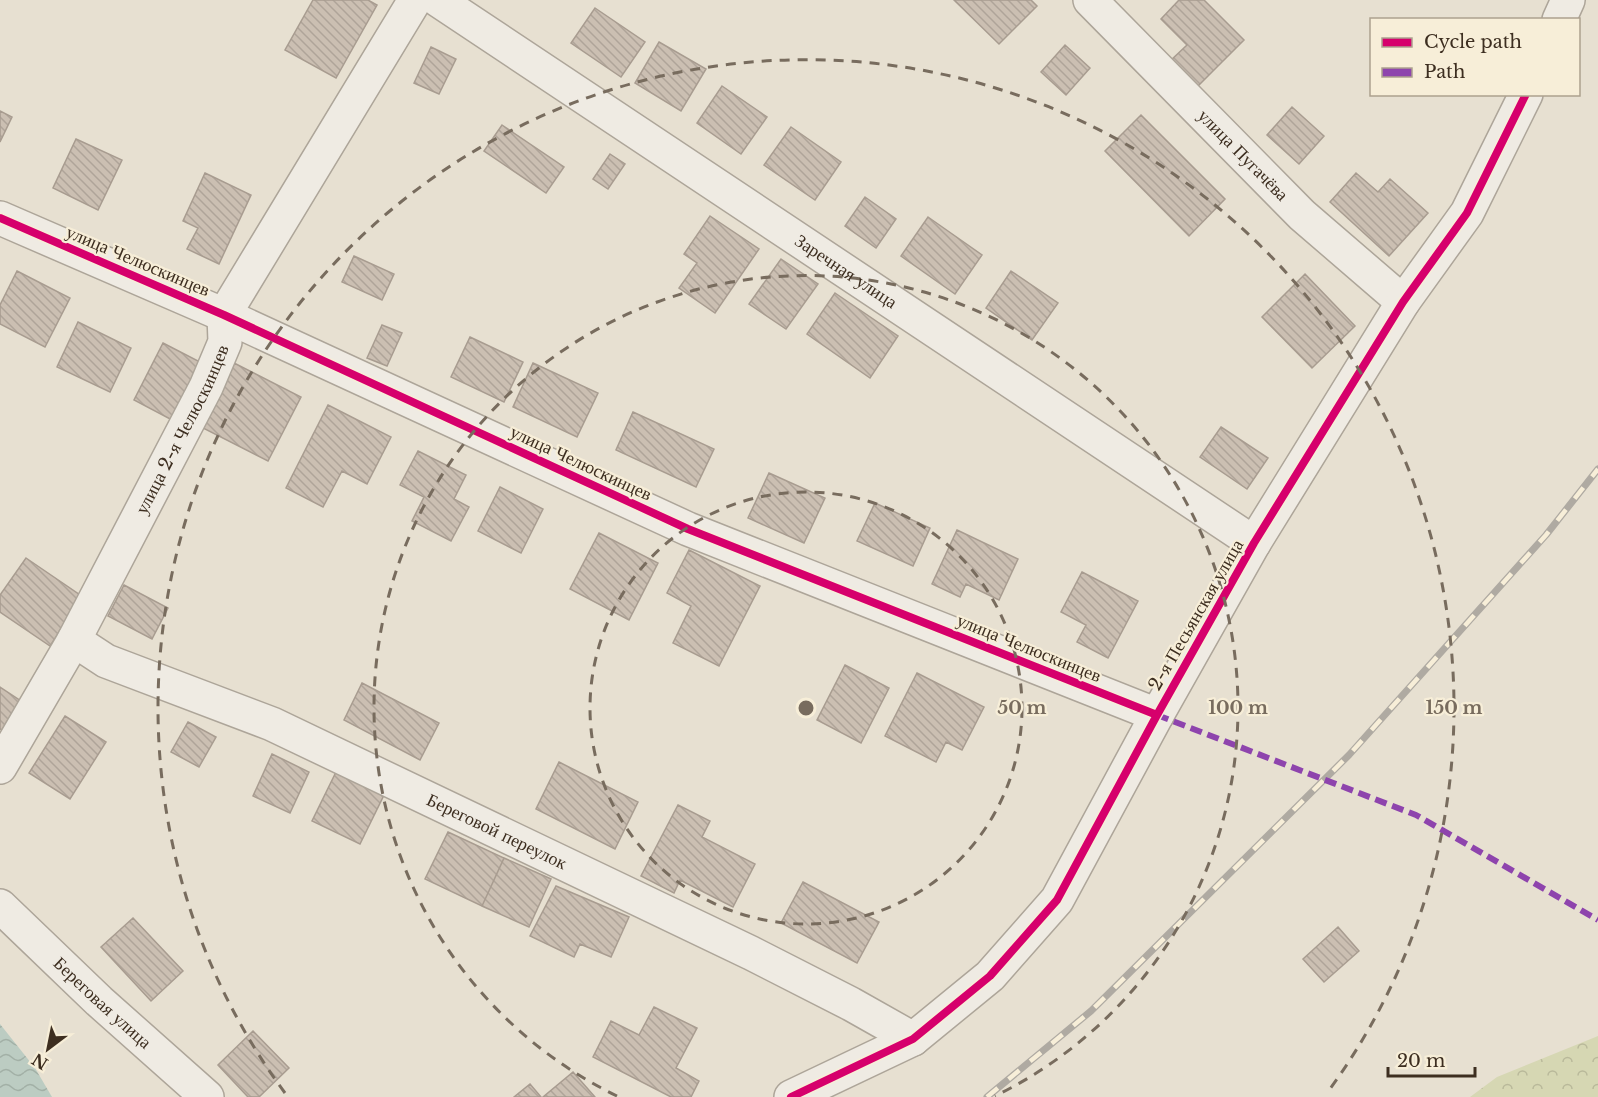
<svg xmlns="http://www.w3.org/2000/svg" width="1598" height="1097" viewBox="0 0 1598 1097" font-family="'Libre Baskerville',serif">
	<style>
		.forest { fill: url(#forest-crowns) }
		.water { fill: url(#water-waves) }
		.building { fill: url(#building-back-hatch); stroke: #a89c90; stroke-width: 1.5 }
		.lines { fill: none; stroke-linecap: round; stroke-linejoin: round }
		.street-casing { stroke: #ada599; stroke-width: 36 }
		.street { stroke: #efebe3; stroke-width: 33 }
		.rail-casing { stroke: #afaaa2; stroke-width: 7 }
		.rail { stroke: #f7eed8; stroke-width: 4.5; stroke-dasharray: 14; stroke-linecap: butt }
		.quiet { stroke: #8e44ad; stroke-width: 6; stroke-dasharray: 12 6; stroke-linecap: butt }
		.cycleway-casing { stroke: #f7eed8; stroke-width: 11 }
		.cycleway { stroke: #d6006c; stroke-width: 8 }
		.ring { fill: none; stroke: #786c5e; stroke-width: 3; stroke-dasharray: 10 8 }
		.labels { text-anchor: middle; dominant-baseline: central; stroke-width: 4.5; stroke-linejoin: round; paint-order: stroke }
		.street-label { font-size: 18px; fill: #3d2e20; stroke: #f7eed8 }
		.centre { fill: #786c5e; stroke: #f7eed8; stroke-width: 3 }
		.ring-label { font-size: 18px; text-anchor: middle; font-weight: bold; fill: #786c5e; stroke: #f7eed8; stroke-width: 4.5; stroke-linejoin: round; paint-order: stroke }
	</style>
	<defs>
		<pattern id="forest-crowns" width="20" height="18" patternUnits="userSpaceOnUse" patternTransform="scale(1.5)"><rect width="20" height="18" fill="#d6d7b3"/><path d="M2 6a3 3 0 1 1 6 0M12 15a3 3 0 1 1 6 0" fill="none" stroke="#b9b99a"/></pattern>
		<pattern id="water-waves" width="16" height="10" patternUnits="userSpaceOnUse" patternTransform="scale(1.5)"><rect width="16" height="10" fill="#bcccc2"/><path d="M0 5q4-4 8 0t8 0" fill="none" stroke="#a2b0a6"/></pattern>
		<pattern id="building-back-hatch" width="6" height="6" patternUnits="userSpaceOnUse" patternTransform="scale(1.5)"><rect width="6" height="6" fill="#cbbfb2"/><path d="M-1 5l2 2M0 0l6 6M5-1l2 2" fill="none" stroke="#afa499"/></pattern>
	</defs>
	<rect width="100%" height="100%" fill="#e7e0d1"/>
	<!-- forest -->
	<path class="forest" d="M1598,1036V1097H1470L1497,1077Z"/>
	<!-- water -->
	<path class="water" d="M0,1024L35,1068L52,1097H0Z"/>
	<!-- building -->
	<path class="building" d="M313,0H368L377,5L336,78L285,50Z
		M954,0H1031L1037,6L999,44Z
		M1179,0H1204L1244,40L1196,88L1169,62L1187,45L1161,19Z
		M595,8L645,42L621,77L571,43Z
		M659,42L706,69L681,111L635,83Z
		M1065,45L1090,68L1066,95L1041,72Z
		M431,47L456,59L439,94L414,83Z
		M722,86L767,117L741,154L697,123Z
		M1292,107L1324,136L1299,164L1267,135Z
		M0,111L12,117L0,142Z
		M1141,115L1225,199L1189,236L1105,151Z
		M502,125L564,167L546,193L484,151Z
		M791,127L841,162L815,200L764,165Z
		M76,139L122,160L98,210L53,188Z
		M610,154L625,164L608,189L593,179Z
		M205,173L251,195L219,264L187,249L198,228L183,221Z
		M1356,173L1378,192L1390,179L1428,213L1389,256L1330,202Z
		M865,197L896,219L876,248L845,226Z
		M710,216L759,249L715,313L679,288L697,263L684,254Z
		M928,217L982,255L955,294L901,256Z
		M354,256L394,274L382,300L342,282Z
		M781,259L818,284L786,329L749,304Z
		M17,271L70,298L45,347L0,324V305Z
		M1011,271L1058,303L1032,340L986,308Z
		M1305,274L1355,326L1312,368L1262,317Z
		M835,293L898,336L870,378L807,334Z
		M78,322L131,348L110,392L57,367Z
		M382,325L402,333L387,366L367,358Z
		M470,337L523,362L504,402L451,377Z
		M163,343L202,363L172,420L134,400Z
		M234,363L301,397L268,461L201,427Z
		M533,363L598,393L577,437L513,407Z
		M328,405L391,437L367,484L342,471L323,507L286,488Z
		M633,412L714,449L696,487L616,450Z
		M1221,427L1268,458L1247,489L1200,457Z
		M418,451L466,475L454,499L469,507L451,541L412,521L424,497L400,485Z
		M769,473L825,498L804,543L748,518Z
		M500,487L543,509L521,553L478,531Z
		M875,503L930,528L913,566L857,541Z
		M957,530L1018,559L999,600L966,584L960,597L932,584Z
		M599,533L658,563L629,620L570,589Z
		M689,550L760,586L719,666L673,643L691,606L667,593Z
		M26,558L83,597L50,646L0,612V595Z
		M1082,572L1138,601L1108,658L1077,642L1086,625L1061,612Z
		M124,585L168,608L152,639L108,616Z
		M845,665L889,688L861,743L817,720Z
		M917,673L984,707L962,750L946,742L936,762L885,736Z
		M362,683L439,723L420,760L344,720Z
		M0,687L21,701L2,730L0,729Z
		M65,716L106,742L70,799L29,773Z
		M188,722L216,737L199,767L171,752Z
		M272,754L309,772L290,813L253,796Z
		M559,762L638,802L615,849L536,809Z
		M337,770L385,793L360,844L312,821Z
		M678,805L710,821L702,837L755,864L733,907L680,880L674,893L641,876Z
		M448,832L504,858L482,906L425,879Z
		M504,858L551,879L529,927L482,906Z
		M803,882L879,922L857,963L781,923Z
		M556,886L629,917L611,957L580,944L574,957L530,936Z
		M133,918L183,971L151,1001L101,947Z
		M1338,927L1359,951L1324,982L1303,959Z
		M654,1007L697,1028L676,1068L699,1081L691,1097H671L593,1057L611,1021L639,1035Z
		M253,1031L289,1068L259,1097H248L218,1065Z
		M573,1072L595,1097H543Z
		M530,1084L541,1097H514Z"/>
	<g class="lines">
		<defs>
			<g id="street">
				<path id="s1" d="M438,0L1254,543"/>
				<path id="s2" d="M1090,0L1302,215L1403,302"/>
				<path d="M1559,20L1568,0"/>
				<path d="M0,218L224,315L688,529L1157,715"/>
				<path id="s3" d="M74,640L106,661L272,724L751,953L851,1004L913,1039"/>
				<path id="s4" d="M0,767L74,640L206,387L225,342L224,315L415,0"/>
				<path id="s5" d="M0,906L99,1001L207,1097"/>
				<path d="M791,1097L913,1039L990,976L1057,900L1157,715L1254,543L1403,302L1467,213L1526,94"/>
			</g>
		</defs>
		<!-- street casing -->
		<use href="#street" class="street-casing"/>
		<!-- street -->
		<use href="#street" class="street"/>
		<defs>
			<path id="rail" d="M987,1097L1091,1011L1349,755L1546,535L1598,469"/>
		</defs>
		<!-- rail casing -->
		<use href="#rail" class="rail-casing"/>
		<!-- rail -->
		<use href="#rail" class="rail"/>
		<!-- quiet -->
		<path class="quiet" d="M1157,715L1416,815L1598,920"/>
		<defs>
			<path id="cycleway" d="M0,218L224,315L688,529L1157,715
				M791,1097L913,1039L990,976L1057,900L1157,715L1254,543L1403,302L1467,213L1526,94"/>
		</defs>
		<!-- cycleway casing -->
		<use href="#cycleway" class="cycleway-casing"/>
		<!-- cycleway -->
		<use href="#cycleway" class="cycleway"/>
	</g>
	<!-- distance rings -->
	<g class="ring">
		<circle cx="806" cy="708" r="216"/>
		<path d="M617 1096A432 432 0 1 1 995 1096"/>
		<path d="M285 1093A648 648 0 1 1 1327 1093"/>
	</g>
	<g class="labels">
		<!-- street labels -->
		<g class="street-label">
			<text stroke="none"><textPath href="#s2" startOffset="218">улица Пугачёва</textPath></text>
			<text transform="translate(138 261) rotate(23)">улица Челюскинцев</text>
			<text stroke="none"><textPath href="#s1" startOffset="490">Заречная улица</textPath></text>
			<text stroke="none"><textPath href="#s4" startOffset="384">улица 2-я Челюскинцев</textPath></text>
			<text transform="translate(581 463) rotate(25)">улица Челюскинцев</text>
			<text transform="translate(1196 615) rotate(-60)">2-я Песьянская улица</text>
			<text transform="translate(1029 648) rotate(22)">улица Челюскинцев</text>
			<text stroke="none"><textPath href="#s3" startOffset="465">Береговой переулок</textPath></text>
			<text stroke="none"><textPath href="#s5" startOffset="141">Береговая улица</textPath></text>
		</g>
	</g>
	<circle cx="806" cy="708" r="9" class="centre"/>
	<g class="ring-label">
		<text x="1022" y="714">50 m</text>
		<text x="1238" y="714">100 m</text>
		<text x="1454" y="714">150 m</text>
	</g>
	<!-- legend -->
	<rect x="1370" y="18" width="210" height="78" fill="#f7eed8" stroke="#ada18e" stroke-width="1.5"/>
	<rect x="1382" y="38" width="30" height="9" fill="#d6006c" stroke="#ada18e" stroke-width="1.5"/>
	<text x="1424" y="48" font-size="18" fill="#3d2e20">Cycle path</text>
	<rect x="1382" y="68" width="30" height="9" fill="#8e44ad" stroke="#ada18e" stroke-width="1.5"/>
	<text x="1424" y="78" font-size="18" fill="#3d2e20">Path</text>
	<!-- north arrow -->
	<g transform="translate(48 1049) rotate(212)" stroke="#f7eed8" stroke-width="4.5" paint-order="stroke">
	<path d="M0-4.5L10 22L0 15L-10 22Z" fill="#3d2e20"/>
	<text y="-9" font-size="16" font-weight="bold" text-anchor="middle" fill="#3d2e20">N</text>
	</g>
	<!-- scale -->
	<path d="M1388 1067v9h87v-9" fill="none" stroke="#3d2e20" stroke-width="3"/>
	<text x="1397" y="1067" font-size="18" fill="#3d2e20" stroke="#f7eed8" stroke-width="4.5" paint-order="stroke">20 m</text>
</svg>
